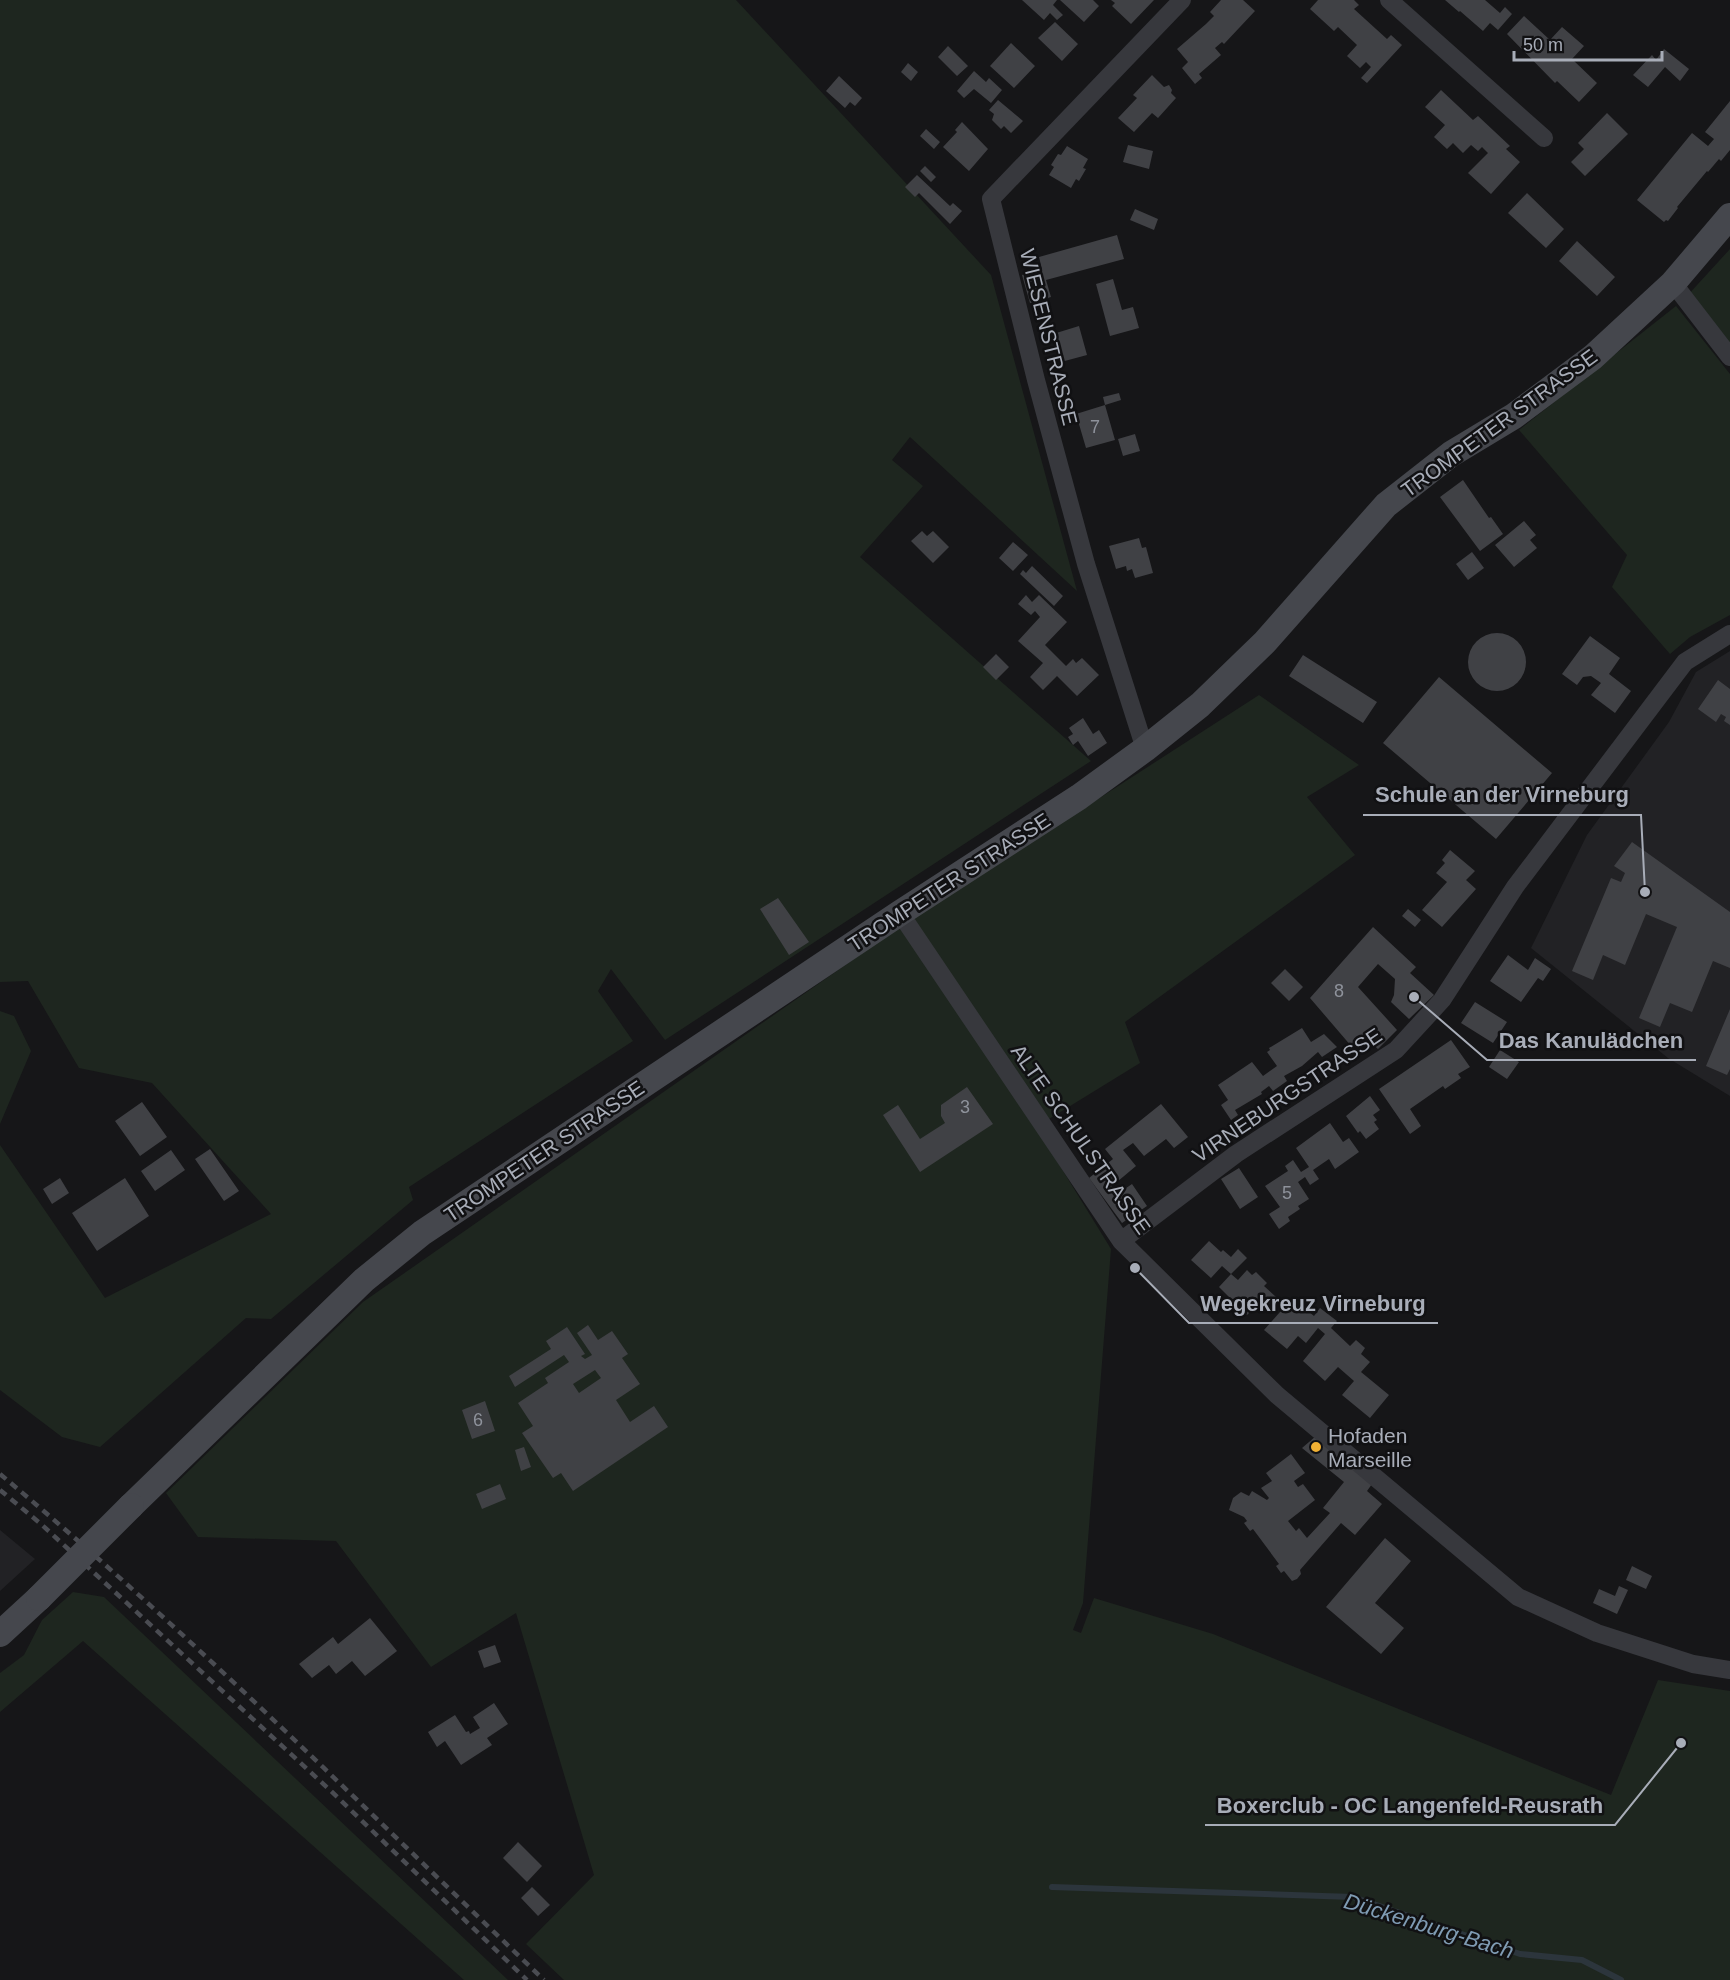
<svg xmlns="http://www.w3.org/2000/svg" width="1730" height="1980" viewBox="0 0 1730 1980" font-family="Helvetica,sans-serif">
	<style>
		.built { fill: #222225 }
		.green { fill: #1e261f }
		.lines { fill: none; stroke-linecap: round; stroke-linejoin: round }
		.stream { stroke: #2c353c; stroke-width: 6 }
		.building { fill: #404145; fill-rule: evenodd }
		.minor { stroke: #37383d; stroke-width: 18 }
		.secondary { stroke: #45474d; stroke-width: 26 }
		.rail { stroke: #4a4c52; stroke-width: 4.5; stroke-dasharray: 8 6; stroke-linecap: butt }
		.secondary-bridge { stroke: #45474d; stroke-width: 26 }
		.poi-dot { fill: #f2b134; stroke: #111113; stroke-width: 2 }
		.labels { text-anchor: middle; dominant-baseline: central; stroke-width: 5; stroke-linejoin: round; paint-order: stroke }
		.number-label { font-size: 18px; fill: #8e929b }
		.street-label { font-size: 21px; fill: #a8adb8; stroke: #111113 }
		.poi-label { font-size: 21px; fill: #a8adb8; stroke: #111113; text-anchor: start }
		.water-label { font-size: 22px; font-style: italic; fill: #7f9bb3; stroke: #111113 }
		.leader { fill: none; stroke: #a8adb8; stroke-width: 2 }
		.callout-dot { fill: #a8adb8; stroke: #111113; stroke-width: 2 }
		.callout-label { font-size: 22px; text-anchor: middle; font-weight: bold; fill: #a8adb8; stroke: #111113; stroke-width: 5; stroke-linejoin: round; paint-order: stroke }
	</style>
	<rect width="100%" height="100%" fill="#161618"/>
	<!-- built -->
	<path class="built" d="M1730,651V1096L1668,1058L1531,948L1587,835L1669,722L1696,672Z
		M0,1530L35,1559L0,1591Z"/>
	<!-- green -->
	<path class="green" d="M0,0H736L991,275L1077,591L910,437L892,460L923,486L860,557L1091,761L665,1040L611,969L598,991L633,1041L409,1187L413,1200L271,1319L246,1318L100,1447L62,1437L0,1390V1145L105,1298L271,1214L152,1083L79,1068L28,981L0,982Z
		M1730,249V348L1687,296Z
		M1676,306L1730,374V615L1690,637L1670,654L1612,587L1627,555L1519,430Z
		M1259,695L1359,765L1307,797L1355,855L1125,1022L1140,1063L1036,1127L1111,1249L1083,1603L1073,1630L1081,1633L1094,1598L1213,1634L1611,1795L1658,1680L1730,1691V1980H564L526,1944L594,1875L516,1613L431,1667L336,1541L198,1537L166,1493L363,1302L894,931Z
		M0,1011L14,1016L31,1051L0,1124Z
		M73,1592L104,1597L508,1980H464L83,1641L0,1712V1673L24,1655L42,1620Z"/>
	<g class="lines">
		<!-- stream -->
		<path class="stream" d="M1052,1887L1353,1897L1520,1954L1582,1960L1621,1980"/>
	</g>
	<!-- building -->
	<path class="building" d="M1022,0H1057L1053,5L1063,15L1057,20L1050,13L1044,20Z
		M1060,0H1093L1099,6L1084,22Z
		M1111,0H1154L1131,24L1112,6L1115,3Z
		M1221,0H1243L1255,11L1224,44L1222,42L1215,48L1221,55L1199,74L1202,78L1195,84L1182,68L1188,62L1177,49L1206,24L1214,16L1210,12Z
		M1318,0H1354L1359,5L1354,9L1387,39L1391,35L1402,45L1367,83L1361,78L1371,67L1366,62L1360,68L1347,56L1357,45L1338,27L1334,31L1310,9Z
		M1445,0H1485L1500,13L1505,7L1512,14L1498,30L1490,23L1483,31L1460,11L1459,12Z
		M1524,16L1550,40L1562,27L1584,46L1572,59L1597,83L1579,102L1557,81L1555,83L1507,34Z
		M1055,22L1078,44L1062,61L1038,38Z
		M1011,43L1035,66L1014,88L990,66Z
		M948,46L968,66L957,76L938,57Z
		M1664,49L1689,69L1680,81L1665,67L1648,87L1633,75L1652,55L1656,60Z
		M908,63L918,72L911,81L901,72Z
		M974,71L986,82L989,78L1002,90L991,103L974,89L964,98L957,91Z
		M1152,75L1164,87L1169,85L1172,90L1171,93L1176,98L1158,118L1152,113L1134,132L1118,118L1137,98L1133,95Z
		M839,76L862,98L855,106L850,102L845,108L826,91Z
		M1441,90L1473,120L1478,116L1510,146L1506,149L1520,162L1491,194L1468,173L1488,153L1482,147L1478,151L1471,145L1463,153L1453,143L1447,149L1434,137L1445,125L1425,107Z
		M998,100L1023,121L1011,133L1004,126L1001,129L992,120L994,114L989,110Z
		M1730,101V150L1721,161L1719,159L1708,172L1707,171L1677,207L1678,208L1668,221L1666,220L1664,222L1637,200L1692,133L1708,146L1714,139L1705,132Z
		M1607,113L1628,134L1585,176L1571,162L1584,149L1578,143Z
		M962,122L988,149L969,171L943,147L957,132L955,130Z
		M926,129L940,142L934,149L920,136Z
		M1128,145L1153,151L1149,169L1123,162Z
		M1067,146L1088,159L1083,168L1086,169L1079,181L1076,179L1071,188L1049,175L1054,167L1051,165L1058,154L1061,155Z
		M925,166L936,177L931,182L920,171Z
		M917,175L950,206L953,203L962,211L950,224L919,193L915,197L905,187Z
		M1527,193L1564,229L1546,248L1508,213Z
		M1135,209L1158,219L1154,230L1130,220Z
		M1117,235L1124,259L1046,280L1051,297L1030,303L1022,275L1042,269L1039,257Z
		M1577,241L1615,277L1597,296L1559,261Z
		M1113,279L1122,310L1133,307L1139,328L1110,336L1096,284Z
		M1079,326L1087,355L1061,362L1053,334Z
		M1119,393L1121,400L1105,405L1103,397Z
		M1105,405L1115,440L1086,448L1076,414Z
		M1135,434L1140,451L1123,456L1118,439Z
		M1463,480L1489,518L1491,517L1503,534L1480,551L1440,497Z
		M1524,521L1536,535L1530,540L1537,548L1514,567L1495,545Z
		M922,531L927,536L933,531L949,547L933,563L911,541Z
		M1139,538L1142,548L1146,547L1153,573L1135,578L1132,569L1127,571L1126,566L1116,569L1109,546Z
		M1013,542L1028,555L1013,571L999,558Z
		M1472,552L1484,568L1468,580L1456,564Z
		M1032,566L1063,596L1054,606L1020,574L1023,570L1026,573Z
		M1026,595L1032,602L1039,595L1067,622L1045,645L1066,666L1073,659L1076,663L1082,658L1099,675L1077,696L1057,676L1043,690L1030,677L1043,663L1018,641L1040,617L1035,611L1031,615L1018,604Z
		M1468 662a29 29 0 1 1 58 0a29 29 0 1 1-58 0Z
		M1590,636L1620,658L1609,674L1631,691L1615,713L1591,695L1601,683L1591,676L1583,677L1577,685L1562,674Z
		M996,654L1009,667L996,680L983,667Z
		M1303,655L1377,702L1363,723L1289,676Z
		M1439,677L1552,773L1496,839L1383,743Z
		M1718,680L1730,689V725L1724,721L1726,717L1721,714L1716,722L1698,709Z
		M1083,718L1093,734L1099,730L1107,743L1088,756L1078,741L1073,745L1068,737L1073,734L1069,728Z
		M1632,842L1730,912V968L1713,961L1692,1012L1670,1003L1660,1027L1639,1018L1677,927L1646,914L1625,965L1603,955L1593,980L1572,971L1611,878L1621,882L1625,873L1614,866Z
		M1450,850L1475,871L1466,880L1476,889L1442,927L1422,910L1447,882L1436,873L1445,863L1442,860Z
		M778,898L809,942L789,955L760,909Z
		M1408,909L1421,920L1415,927L1402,916Z
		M1373,927L1416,967L1410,973L1434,995L1409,1019L1391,1002L1394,995L1395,979L1378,964L1358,987L1397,1030L1378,1049L1364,1036L1352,1047L1310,998Z
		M1508,955L1528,970L1535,958L1551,969L1543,981L1538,978L1521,1002L1490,981Z
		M1285,969L1303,987L1289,1001L1271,983Z
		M1475,1002L1507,1022L1493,1043L1461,1023Z
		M1730,1009V1069L1727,1075L1706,1066Z
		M1302,1028L1311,1042L1324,1034L1337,1047L1322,1057L1318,1052L1302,1066L1284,1076L1287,1081L1273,1091L1269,1086L1261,1092L1262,1094L1235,1110L1238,1115L1231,1120L1221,1105L1228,1100L1218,1085L1252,1062L1263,1076L1277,1066L1267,1052L1270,1050L1269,1048Z
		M1451,1040L1470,1067L1458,1074L1461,1078L1445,1089L1443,1086L1410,1109L1421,1126L1410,1134L1379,1089Z
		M1500,1050L1519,1062L1507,1079L1489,1067Z
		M967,1087L993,1124L920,1172L883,1115L898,1105L920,1139L945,1123L941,1116V1105Z
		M1370,1096L1380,1110L1373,1115L1377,1120L1374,1122L1379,1129L1366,1139L1360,1131L1358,1133L1346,1116Z
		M142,1102L167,1137L140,1156L115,1121Z
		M1161,1104L1188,1137L1174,1148L1166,1139L1144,1156L1133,1143L1123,1150L1136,1166L1111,1187L1116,1195L1132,1184L1147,1206L1122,1223L1089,1178L1113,1159L1105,1149Z
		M1330,1123L1343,1142L1349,1138L1359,1152L1335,1169L1329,1159L1313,1170L1319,1179L1310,1185L1305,1177L1298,1182L1309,1199L1298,1206L1300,1209L1288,1217L1290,1221L1279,1229L1269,1214L1280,1207L1265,1186L1288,1171L1285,1166L1293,1160L1301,1172L1309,1167L1296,1148Z
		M210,1149L239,1191L224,1201L195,1159Z
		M171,1150L185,1170L155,1191L141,1171Z
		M1239,1168L1258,1197L1240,1209L1221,1179Z
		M60,1178L69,1193L52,1204L43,1189Z
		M125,1178L149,1216L97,1251L72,1213Z
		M1209,1241L1221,1252L1223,1250L1231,1257L1238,1249L1247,1258L1231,1274L1222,1266L1211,1278L1191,1260Z
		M1247,1270L1252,1275L1256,1272L1267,1283L1264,1286L1276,1297L1263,1311L1257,1305L1247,1315L1219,1287L1231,1274L1238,1280Z
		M1288,1303L1299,1312L1303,1307L1314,1316L1320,1308L1337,1321L1331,1328L1350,1346L1356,1340L1365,1348L1361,1354L1370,1362L1361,1372L1389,1395L1370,1418L1342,1395L1354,1381L1338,1367L1325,1381L1303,1361L1325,1334L1318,1328L1306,1343L1298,1336L1287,1349L1264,1330Z
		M588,1325L598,1340L612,1331L628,1354L622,1358L640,1384L616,1400L630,1422L654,1406L668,1427L573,1491L561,1473L553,1478L522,1433L533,1426L518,1403L548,1383L545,1378L569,1362L564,1355L515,1387L509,1376L551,1349L546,1341L567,1327L585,1354L581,1356L585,1359L592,1355L577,1333ZM595,1370L601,1378L579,1393L573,1384Z
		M485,1401L495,1431L472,1439L462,1410Z
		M1316,1436L1372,1484L1367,1491L1382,1504L1355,1535L1341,1523L1300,1570L1301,1574L1297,1579L1292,1581L1284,1571L1281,1573L1276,1566L1279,1564L1253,1529L1250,1531L1244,1523L1247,1521L1244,1517L1229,1510L1233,1498L1241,1492L1249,1496L1252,1491L1267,1500L1269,1498L1261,1488L1272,1481L1266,1473L1291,1454L1305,1473L1294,1481L1298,1487L1303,1484L1315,1500L1288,1521L1296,1531L1299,1528L1307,1538L1330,1513L1323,1508L1344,1482L1302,1448Z
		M524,1447L531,1467L521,1471L515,1450Z
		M500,1484L506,1499L482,1509L476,1494Z
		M1385,1538L1411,1561L1375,1603L1404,1628L1381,1654L1326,1607Z
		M1632,1566L1652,1576L1646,1589L1626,1580Z
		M1619,1586L1628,1590L1617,1614L1593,1603L1599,1589L1615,1596Z
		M370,1618L397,1651L365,1676L352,1661L336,1674L329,1665L312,1678L299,1664L333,1637L338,1644Z
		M495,1645L501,1662L484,1668L478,1651Z
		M494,1703L508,1724L487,1738L492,1745L461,1765L445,1741L437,1747L428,1732L455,1715L466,1732L469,1731L470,1734L480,1728L473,1717Z
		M518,1842L542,1866L527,1882L503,1858Z
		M532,1887L550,1905L538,1916L521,1898Z"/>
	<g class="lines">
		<!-- minor -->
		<path class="minor" d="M1389,0L1544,138
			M1673,283L1730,357
			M1145,749L1086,564L1036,380L991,199L1182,0
			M900,913L1121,1241L1277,1395L1518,1597L1597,1633L1693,1664L1730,1670
			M1121,1241L1236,1154L1396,1050L1442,1000L1515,887L1685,662L1730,634"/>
		<!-- secondary -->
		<path class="secondary" d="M131,1506L364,1280L422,1233L900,913L1079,797L1145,749L1200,705L1265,642L1386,505L1451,454L1514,416L1593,357L1673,283L1730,216
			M0,1634L39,1598"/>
		<!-- rail -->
		<path class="rail" d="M0,1474C190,1633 365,1809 544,1980
			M0,1490L41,1524L331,1791L527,1980"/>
		<!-- secondary-bridge -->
		<path class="secondary-bridge" d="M39,1598L131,1506"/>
	</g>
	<!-- markers -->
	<circle class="poi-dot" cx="1316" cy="1447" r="6"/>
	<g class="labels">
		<!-- number labels -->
		<g class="number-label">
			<text x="1095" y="427">7</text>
			<text x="1339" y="991">8</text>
			<text x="965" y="1107">3</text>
			<text x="1287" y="1193">5</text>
			<text x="478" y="1420">6</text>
		</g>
		<!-- street labels -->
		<g class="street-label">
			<text transform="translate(1049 337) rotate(76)">WIESENSTRASSE</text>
			<text transform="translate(1499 423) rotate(-36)">TROMPETER STRASSE</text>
			<text transform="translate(949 882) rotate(-33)">TROMPETER STRASSE</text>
			<text transform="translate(1287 1095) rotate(-34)">VIRNEBURGSTRASSE</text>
			<text transform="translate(1081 1139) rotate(55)">ALTE SCHULSTRASSE</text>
			<text transform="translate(544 1151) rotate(-34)">TROMPETER STRASSE</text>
		</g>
		<!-- poi labels -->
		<g class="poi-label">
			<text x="1328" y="1435">Hofaden<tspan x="1328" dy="24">Marseille</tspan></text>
		</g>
		<!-- water labels -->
		<g class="water-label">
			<text transform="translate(1429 1926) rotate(17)">Dückenburg-Bach</text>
		</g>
	</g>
	<!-- callouts -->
	<path class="leader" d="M1645 892L1641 815H1363M1414 997L1487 1060H1696M1135 1268L1189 1323H1438M1681 1743L1615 1825H1205"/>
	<g class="callout-dot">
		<circle cx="1645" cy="892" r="6"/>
		<circle cx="1414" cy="997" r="6"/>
		<circle cx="1135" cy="1268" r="6"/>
		<circle cx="1681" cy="1743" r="6"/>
	</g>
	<g class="callout-label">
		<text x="1502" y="802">Schule an der Virneburg</text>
		<text x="1591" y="1048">Das Kanulädchen</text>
		<text x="1313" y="1311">Wegekreuz Virneburg</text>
		<text x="1410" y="1813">Boxerclub - OC Langenfeld-Reusrath</text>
	</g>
	<!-- scale -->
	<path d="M1514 51v9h148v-9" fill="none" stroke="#a8adb8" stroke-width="3"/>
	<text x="1523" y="51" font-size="18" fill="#a8adb8" stroke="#111113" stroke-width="4.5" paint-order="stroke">50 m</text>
</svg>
